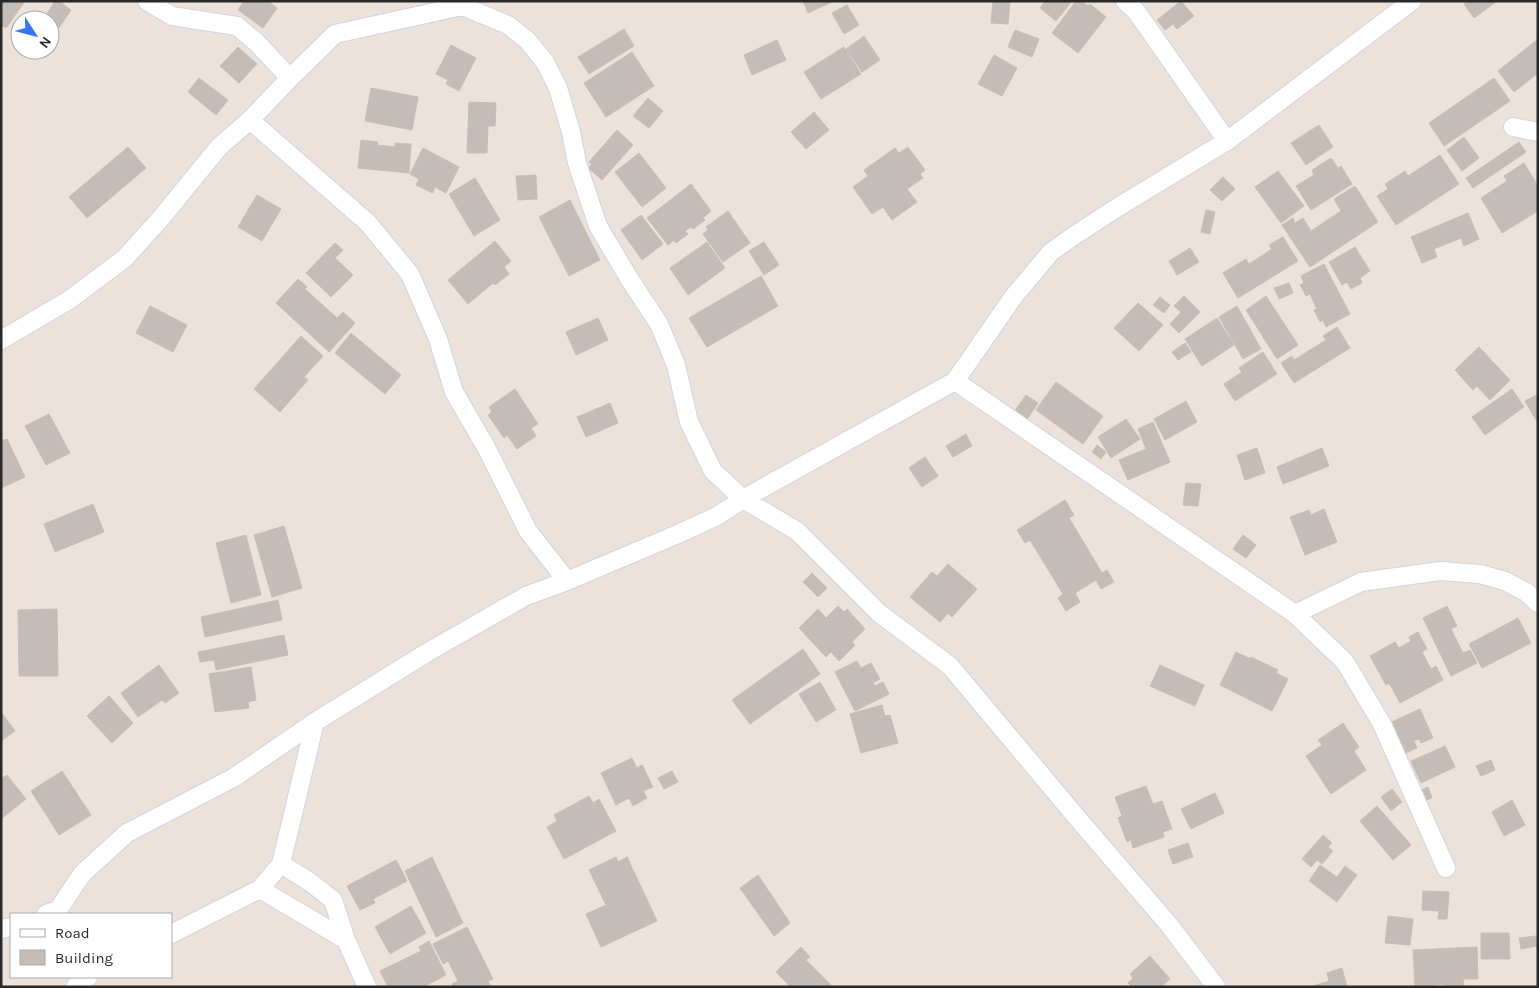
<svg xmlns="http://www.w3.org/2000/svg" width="1539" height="988" viewBox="0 0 1539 988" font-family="Karla,sans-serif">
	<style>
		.building { fill: #c4bcb6; stroke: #c9beb3 }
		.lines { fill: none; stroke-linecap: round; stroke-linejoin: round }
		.street-casing { stroke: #ced5e4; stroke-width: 20 }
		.street { stroke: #fff; stroke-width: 18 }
	</style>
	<rect width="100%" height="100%" fill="#ede2d9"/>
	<!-- building -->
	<path class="building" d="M1,1H25L6,28L1,25Z
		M55,1H59L71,10L50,41V20H43Z
		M244,1H268L277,8L263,28L238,10Z
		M803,1H834L808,13Z
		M993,1H1010L1008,24L991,23Z
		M1045,1H1072L1056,21L1040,8Z
		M1076,1H1082L1088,6L1090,4L1106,17L1078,53L1052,33Z
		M1181,1L1194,16L1177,29L1173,24L1165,30L1157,20Z
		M1467,1H1497L1474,18L1464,4Z
		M847,5L859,25L844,34L832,13Z
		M624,29L634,46L589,74L578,57Z
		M1015,30L1039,39L1032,57L1008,47Z
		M864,36L880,60L862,72L846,49Z
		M1538,39V73L1514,92L1498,71Z
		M777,40L786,60L752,75L744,55Z
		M451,45L476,58L459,91L446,84L448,80L436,74Z
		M238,47L257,64L239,83L220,66Z
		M844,47L861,74L821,99L804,72Z
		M632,52L654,86L606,117L584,83Z
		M994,55L1017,68L1002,96L978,84Z
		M199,78L228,100L216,115L188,92Z
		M1494,78L1510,101L1444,146L1429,123Z
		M371,88L418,97L412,130L365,121Z
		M648,98L663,111L649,128L633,116Z
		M469,102L496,103L495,126H488L487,153H467Z
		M814,112L829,130L806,149L791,132Z
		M1319,125L1333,147L1306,165L1291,143Z
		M617,130L633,145L602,180L588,168L592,164L589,162Z
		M1464,137L1479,158L1462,171L1447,150Z
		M361,140L378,142L377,145L395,147V143L411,144L409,173L358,168Z
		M1519,142L1526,152L1473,188L1466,178Z
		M128,147L146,168L87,218L69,197Z
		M908,147L925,170L920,174L923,178L907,189L917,202L892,220L883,207L872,214L853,187L868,176L864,170L895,148L899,153Z
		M423,148L459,167L446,193L435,187L433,193L416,185L419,179L410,174Z
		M639,153L666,188L642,207L615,172Z
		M1440,155L1459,184L1396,225L1377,196L1388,189L1385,184L1405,171L1408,176Z
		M1331,158L1338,168L1341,166L1352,184L1311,210L1296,186L1314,175L1312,170Z
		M1524,163L1538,186V211L1502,233L1481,198L1507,181L1504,176Z
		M1278,171L1304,206L1281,223L1255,187Z
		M536,175L537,199L518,200L516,176Z
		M1223,177L1235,189L1222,201L1210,190Z
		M475,178L500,220L474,236L449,194Z
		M691,184L711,211L703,218L705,220L693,229L691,227L685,231L688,234L676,243L674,240L668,245L647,218Z
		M1355,186L1378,222L1310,267L1282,225L1293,218L1295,223L1303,218L1311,231L1341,211L1334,199Z
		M257,195L281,209L262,241L238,227Z
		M570,200L600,260L569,276L539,217Z
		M1206,210L1215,212L1210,234L1201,232Z
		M728,211L750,243L723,262L703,234L708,230L706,227Z
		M1468,213L1479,239L1464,246L1461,238L1434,249L1437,257L1422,263L1411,237Z
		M641,215L663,244L642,260L621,230Z
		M1283,237L1298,261L1238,298L1223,273L1246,259L1249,264L1272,249L1269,245Z
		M495,241L511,261L504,267L509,274L495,285L493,283L468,304L448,280Z
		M707,242L725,268L688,295L670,268Z
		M764,242L779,265L764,275L749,251Z
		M335,243L343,250L335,258L353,275L331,297L306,273Z
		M1355,247L1370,271L1360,278L1362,283L1351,289L1347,282L1342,285L1329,262Z
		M1190,248L1199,262L1177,275L1169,261Z
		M1324,264L1350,314L1326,327L1323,320L1320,322L1314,310L1317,309L1310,294L1306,296L1300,285L1304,283L1301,276Z
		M761,276L778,306L707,347L689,318Z
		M298,279L307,287L305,289L337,318L343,312L355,323L329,352L276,303Z
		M1289,283L1293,293L1279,299L1274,288Z
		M1184,296L1200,312L1179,333L1170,324L1181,312L1174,306Z
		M1266,296L1298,345L1277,359L1246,310Z
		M1160,297L1170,305L1164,313L1153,305Z
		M1138,303L1163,325L1139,351L1114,328Z
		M150,306L187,325L173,352L136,333Z
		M1237,306L1261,349L1243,359L1219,317Z
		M598,318L608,340L576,355L566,332Z
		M1217,318L1234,345L1202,366L1185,339Z
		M1337,327L1350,348L1294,383L1281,363L1292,356L1294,360L1326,340L1323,336Z
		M351,333L401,375L385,394L335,353Z
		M301,336L323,356L304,377L308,380L280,412L254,389Z
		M1185,343L1191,352L1178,360L1172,352Z
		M1479,347L1510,380L1490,400L1477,386L1473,390L1455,370Z
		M1263,352L1277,374L1235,401L1224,384L1242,372L1239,368Z
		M1056,382L1103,416L1083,444L1036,410Z
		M515,389L538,424L531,428L536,436L517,449L507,435L504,438L488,415L492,412L489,407Z
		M1512,389L1524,407L1485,435L1472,417Z
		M1538,394V422H1537L1525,401Z
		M1026,395L1038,403L1026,421L1014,412Z
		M1186,401L1197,422L1165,440L1154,419Z
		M610,403L618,423L586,437L577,417Z
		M49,414L70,453L46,465L25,426Z
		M1126,419L1140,439L1111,458L1098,437Z
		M1153,422L1170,462L1128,480L1119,460L1146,449L1138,429Z
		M966,434L972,446L953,457L946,446Z
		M7,439L25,477L1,488V441Z
		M1097,445L1106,452L1101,459L1092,452Z
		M1257,448L1265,473L1245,480L1237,455Z
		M1322,448L1329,466L1283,484L1277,467Z
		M925,457L938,476L922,487L909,468Z
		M1186,483L1201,484L1198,506L1183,505Z
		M1065,500L1074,515L1069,518L1102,573L1107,570L1114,582L1101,589L1096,580L1075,593L1080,602L1066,611L1058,598L1063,594L1030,540L1025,543L1017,530Z
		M93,504L104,532L55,552L44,524Z
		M1324,509L1337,542L1305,555L1290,517L1309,510L1311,515Z
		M284,526L302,588L272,597L254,535Z
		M246,535L261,595L231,603L216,543Z
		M1243,535L1256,545L1246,558L1233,549Z
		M948,564L977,589L952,617L948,613L940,622L910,597L932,572L937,576Z
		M812,573L827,588L818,597L803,582Z
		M278,600L282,620L205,637L201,617Z
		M838,606L844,612L847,609L865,629L852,642L855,645L839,661L831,652L826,657L799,628L818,609L826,618Z
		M1447,606L1457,626L1451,629L1463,653L1470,650L1477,663L1451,676L1423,618Z
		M57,609L58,676H19L18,610Z
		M1518,618L1531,643L1482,668L1469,644Z
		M1418,632L1427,649L1422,652L1431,669L1436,666L1443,680L1400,703L1389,683L1386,685L1370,656L1395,642L1399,648L1411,641L1409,637Z
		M284,635L288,655L216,670L214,660L200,662L198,652Z
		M803,649L820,674L750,724L732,700Z
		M1236,652L1251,659V657L1278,670L1276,673L1288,679L1272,711L1220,685Z
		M857,661L861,668L871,663L880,679L873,683L875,686L883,682L889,694L855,711L835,672Z
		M159,665L179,693L165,703L162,700L138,717L121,693Z
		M1160,665L1204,685L1195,706L1150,686Z
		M251,667L256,700L248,702L249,708L215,712L209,674Z
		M820,682L836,710L816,722L799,694Z
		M109,696L133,723L112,743L87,716Z
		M882,705L885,716L890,715L898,743L861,753L850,714Z
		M1420,709L1433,738L1421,743L1419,739L1414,741L1417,748L1401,755L1387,724Z
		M1,712L15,731L1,741Z
		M1343,723L1359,747L1354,751L1366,770L1331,794L1306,756L1322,745L1318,740Z
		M1445,746L1455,767L1421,783L1411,761Z
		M632,758L637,768L642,765L653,787L643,791L647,798L633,806L629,798L616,805L601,773Z
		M1491,760L1495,770L1481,776L1476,766Z
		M62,771L91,815L59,835L31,791Z
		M672,771L678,782L664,789L658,778Z
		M7,775L26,799L1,819V779Z
		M1146,786L1153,804L1162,801L1172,829L1163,832L1164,837L1133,848L1131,840L1127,842L1118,818L1122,816L1115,797Z
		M1428,787L1432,798L1424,801L1419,791Z
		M1392,789L1402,802L1391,811L1381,797Z
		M1215,793L1224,813L1191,829L1181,809Z
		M589,796L593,803L599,799L616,831L564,859L547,827L557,821L554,815Z
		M1512,800L1525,825L1504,836L1492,812Z
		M1377,806L1411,845L1393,860L1360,821Z
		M1323,835L1332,843L1328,847L1333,851L1322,864L1317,860L1311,867L1302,859Z
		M1188,843L1193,857L1173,864L1168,850Z
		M432,857L463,923L436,937L405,871Z
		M616,857L618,862L627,857L657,921L601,947L586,914L606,905L589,870Z
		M396,860L407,881L373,899L375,903L360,910L347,886Z
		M1320,865L1337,877L1345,866L1357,875L1337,902L1309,881Z
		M758,875L790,923L774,936L740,888Z
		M1423,891L1449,892L1447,919H1438L1439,911L1422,910Z
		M411,906L426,933L390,954L375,927Z
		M1388,916L1413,919L1410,945L1385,943Z
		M467,927L493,979L488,981L491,987H453L452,984L458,981L448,961L443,964L433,944Z
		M1481,933H1509L1510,959H1481Z
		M1536,936L1538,946L1521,949L1519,938Z
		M429,941L446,975L423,987H388L380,971L421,951L419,947Z
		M801,947L810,957L806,960L833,987H791L776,972Z
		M1477,947L1478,979H1463L1464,987H1444V984L1415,987L1413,950Z
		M1150,956L1170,979L1161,987H1132L1128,983L1133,978L1130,974Z
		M1342,968L1347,987H1310L1329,981L1327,973Z"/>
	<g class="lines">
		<defs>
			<path id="street" d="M1125,1L1136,11L1227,141
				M290,78L335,34L462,6L508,25L527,40L545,62L558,88L571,132L577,163L598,226L630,280L659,324L676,365L689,422L713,471L743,499L797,531L879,613L950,666L1079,820L1170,926L1216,987
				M250,120L368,223L410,274L438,339L454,392L486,447L528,531L567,581
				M1513,127L1538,132
				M1,340L69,300L125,258L161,218L219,147L250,120L290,78L256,42L237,26L172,16L147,1
				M955,381L1295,614L1361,582L1440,571L1480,574L1505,581L1526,592L1538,603
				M1295,614L1345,662L1382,724L1446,868
				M315,722L281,864L310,882L333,900L346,940L367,987
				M260,889L346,940
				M46,914L58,910L82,874L127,833L233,778L315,722L428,652L526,596L567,581L678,534L717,516L743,499L955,381L1014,296L1051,252L1072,237L1118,207L1227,141L1412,1
				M1,929L11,927
				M171,934L260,889L281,864
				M75,987L88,977"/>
		</defs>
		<!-- street casing -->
		<use href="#street" class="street-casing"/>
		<!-- street -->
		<use href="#street" class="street"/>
	</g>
	<!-- border -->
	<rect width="1539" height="988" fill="none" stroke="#292929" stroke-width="5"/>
	<!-- legend -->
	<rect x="10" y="913" width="162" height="65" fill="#ffffff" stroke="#a9a9a9"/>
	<rect x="20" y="929" width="25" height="8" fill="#ffffff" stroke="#a9a9a9"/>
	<text x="55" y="938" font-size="15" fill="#292929">Road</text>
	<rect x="20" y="950" width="25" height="15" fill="#c4bcb6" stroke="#a9a9a9"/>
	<text x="55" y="963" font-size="15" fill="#292929">Building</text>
	<!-- north arrow -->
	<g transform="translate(35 35) rotate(126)"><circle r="24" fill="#ffffff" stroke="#a9a9a9"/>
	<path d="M0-4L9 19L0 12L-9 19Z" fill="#3474ff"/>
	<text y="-8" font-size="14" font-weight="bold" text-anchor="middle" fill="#292929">N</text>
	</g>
</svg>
